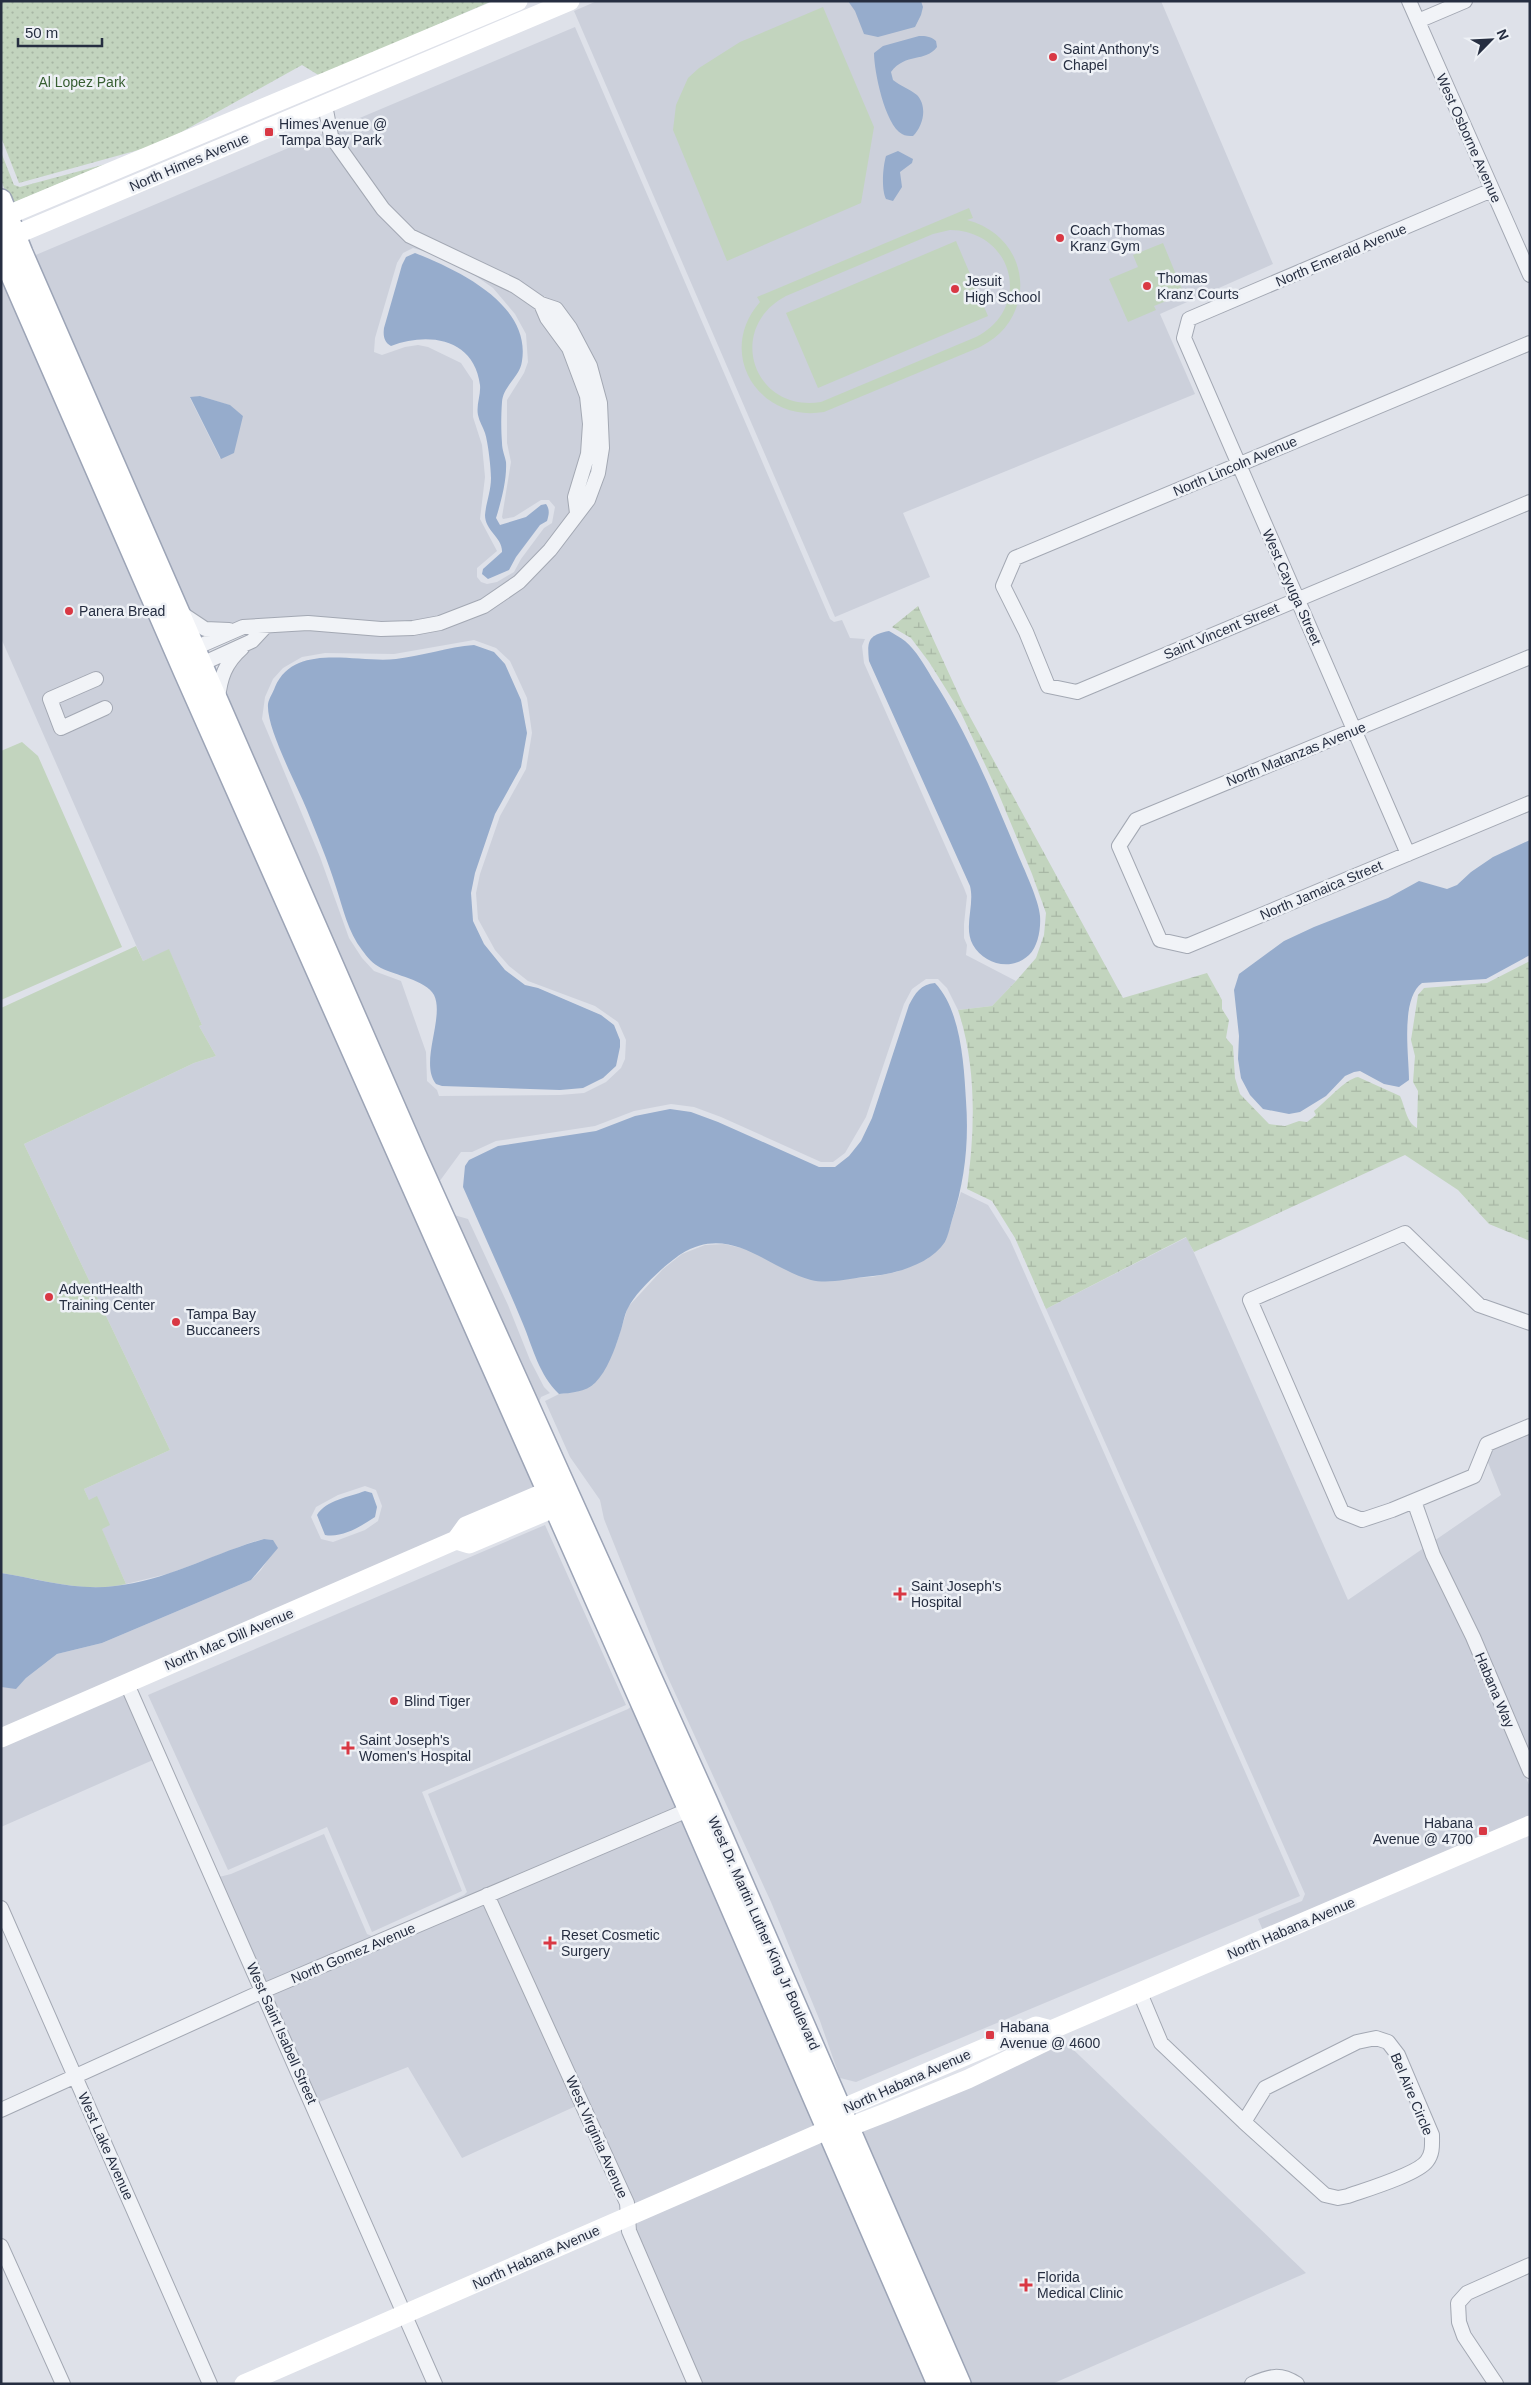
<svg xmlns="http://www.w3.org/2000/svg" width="1531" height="2385" viewBox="0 0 1531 2385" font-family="Arial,sans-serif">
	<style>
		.built { fill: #ccd0db; fill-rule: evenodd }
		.grass { fill: #c2d4be; fill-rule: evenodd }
		.wetland { fill: url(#wetland-marsh) }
		.park { fill: url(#park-dots) }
		.water { fill: #96accc }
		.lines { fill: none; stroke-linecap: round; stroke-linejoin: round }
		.street-casing { stroke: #a3a8b3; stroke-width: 16 }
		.primary-casing { stroke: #9ca4b6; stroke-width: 24 }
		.street { stroke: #f1f3f7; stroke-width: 14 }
		.secondary { stroke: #fff; stroke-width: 19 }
		.primary { stroke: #fff; stroke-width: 21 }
		.poi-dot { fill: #d93844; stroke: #eef1f6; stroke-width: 2 }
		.labels { text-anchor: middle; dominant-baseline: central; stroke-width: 5; stroke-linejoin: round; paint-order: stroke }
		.poi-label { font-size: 14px; fill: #262e41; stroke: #eef1f6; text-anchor: start }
		.park-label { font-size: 14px; fill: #375e32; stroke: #eef1f6 }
		.street-label { font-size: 14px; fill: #262e41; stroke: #eef1f6 }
	</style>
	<defs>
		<pattern id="wetland-marsh" width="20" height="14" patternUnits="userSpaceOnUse" patternTransform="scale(1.25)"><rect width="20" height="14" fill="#c2d4be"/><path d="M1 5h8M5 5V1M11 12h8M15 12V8" fill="none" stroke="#a7b6a4"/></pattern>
		<pattern id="park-dots" width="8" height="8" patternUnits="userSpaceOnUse" patternTransform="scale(1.25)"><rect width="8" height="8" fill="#c2d4be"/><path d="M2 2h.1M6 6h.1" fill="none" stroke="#a7b6a4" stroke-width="1.8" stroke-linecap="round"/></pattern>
	</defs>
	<rect width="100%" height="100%" fill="#dee1e9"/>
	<!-- built -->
	<path class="built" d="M597,1H1161L1273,264L1160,314L1195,394L903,513L930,577L835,617L574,11Z
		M575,27L830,619L834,622L842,620L850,638L865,639L862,646L864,663L964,888L967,896L964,924V938L967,945L966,955L1016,981L992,1006L958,1010L947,988L938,979H926L912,989L904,1004L866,1117L845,1153L833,1162H821L721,1117L694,1107L671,1104L634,1111L595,1126L496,1141L472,1152H461L439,1182L454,1215L468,1219L508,1305L530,1360L544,1387L550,1393L541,1397L539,1402L563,1454V1463L421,1151L224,699L226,685L233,666L268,633L308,629L380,635L414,634L441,629L487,611L510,597L538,573L565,542L594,502L606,461L608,421L607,401L596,363L576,324L561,306L546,299L545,296L543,297L519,280L414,231L388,205L337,133L336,128ZM474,640L496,648L510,661L527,698L532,733L526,769L500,816L480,874L476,893L478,919L495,950L509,966L528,981L595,1006L618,1022L626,1040L625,1059L621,1068L606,1082L584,1093L560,1095L439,1096L437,1090L427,1081L426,1052L401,981L374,971L362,958L349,938L320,857L262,719L265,697L273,679L283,668L302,657L325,653L394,654Z
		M324,133L325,139L378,214L405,240L427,252L413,248L403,253L397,263L375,338L374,352L382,355L405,347L418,345L428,347L461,363L473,381V417L482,445L485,477L480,519L497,551L477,568V577L481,582L487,584L497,582L514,572L521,559L544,528L552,523L555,507L549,500H541L514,517L503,519L502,517L511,462L507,443V400L524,373L528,362L526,334L515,314L493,288L470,272L444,260L512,291L534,306L564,351L580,397L584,424L581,454L570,512L566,520L529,565L502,588L482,601L438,617L413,623L267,621L264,619L262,621L220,625L208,623L185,608L31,257ZM200,396L229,405L243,416L220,458L190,398Z
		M1,270L540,1488L459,1523L442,1540L1,1732V1687L16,1688L26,1678L57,1654L102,1643L251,1580L261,1570L267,1561L273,1540L264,1539L252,1542L171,1573L126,1584L84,1489L170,1450L24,1144L194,1063L216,1056L199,1026L202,1025L169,950L143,961L1,638ZM365,1486L376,1490L382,1506L378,1521L365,1530L333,1542L321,1539L311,1517L316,1507L338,1495Z
		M961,1192L988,1205L1010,1240L1300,1896L856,2082L840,2078L820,2021L771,1902L664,1669L604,1519L600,1500L570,1457L545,1401L559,1394L576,1392L594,1384L616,1345L628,1307L663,1269L682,1254L705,1245L724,1244L750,1250L772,1262L813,1280L872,1277L896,1272L927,1259L945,1242Z
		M1187,1237L1348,1600L1501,1495L1487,1460L1491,1449L1530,1433V1754L1436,1547L1424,1552L1467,1640L1530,1787V1819L1264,1933L1258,1919L1302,1901L1305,1894L1046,1309Z
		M545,1525L626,1705L422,1792L462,1891L372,1932L327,1827L228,1870L148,1695Z
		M123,1692L153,1760L1,1827V1744Z
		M632,1706L681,1807L267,1983L219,1877L231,1874L324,1834L367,1934L374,1937L464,1895L467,1892L428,1794L628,1709Z
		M686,1817L819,2127L634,2208L496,1898Z
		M484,1903L576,2106L462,2158L408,2067L319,2102L272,1994Z
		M1057,2034L1306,2273L1052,2384H966L857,2130Z
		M823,2137L931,2384H702L636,2230L635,2220Z"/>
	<!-- grass -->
	<path class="grass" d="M823,7L874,127L861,203L727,261L673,130L676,105L688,78L699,68L740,42Z
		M969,208L973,218L967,220C1032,237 1039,318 980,347L824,412C759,423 715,353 760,302L757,297ZM950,230C1014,231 1033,308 976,337L821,402C753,413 725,328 786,296L933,234Z
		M956,241L988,316L818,388L786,313Z
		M1163,243L1184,294L1154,306L1156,310L1128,322L1109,279L1138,267L1133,255Z
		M22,742L38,756L122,947L1,1000V751Z
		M136,946L143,961L169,949L202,1025L199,1026L216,1056L194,1063L24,1144L170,1450L84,1489L89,1500L97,1496L110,1525L102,1529L126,1584C84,1594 42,1579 1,1573V1008Z"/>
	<!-- wetland -->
	<path class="wetland" d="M918,606L963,704L1123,998L1207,973L1222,1000V1009L1229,1020L1226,1038L1233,1046L1235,1078L1240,1094L1269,1124L1285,1126L1299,1121L1307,1122L1316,1115L1314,1111C1327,1101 1345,1079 1358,1077L1400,1096C1405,1106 1406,1122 1417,1128L1418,1091L1413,1082L1415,1056L1411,1040L1418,995L1424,988L1487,983L1530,961V1241L1489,1224L1458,1190L1405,1155L1194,1252L1186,1237L1046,1309L1015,1238L992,1201L967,1189C975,1131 977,1067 958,1010L992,1006L1016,981L1036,958L1044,935L1046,913L1032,874L997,790L961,713L929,662L911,638L892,627Z"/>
	<!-- park -->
	<path class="park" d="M1,1H492L320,76L302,65L160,144L19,183L1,137Z
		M1,152L14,185L20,187L106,164L10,204L1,180Z"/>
	<!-- water -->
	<path class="water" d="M848,1H921L923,7L921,15L915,27L878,37L864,34L855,11Z
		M919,36C926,36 930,36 936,41L937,47C925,63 906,52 891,72L893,80C900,86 910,89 917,95C928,107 923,126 913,136C910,136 905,136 902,134C885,125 874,71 874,53L883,46Z
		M898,151L913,159L912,163L900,172L902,187L893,201L886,199C881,189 883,166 886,156Z
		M415,253C458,270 531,304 522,361C520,377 503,386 502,402C501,415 501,430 502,443C502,450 505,456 506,462C507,480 501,502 496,518L500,525L526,517L541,505L546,504C550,510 549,514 547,521L540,525L516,557L509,570L488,579L482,574L483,569L502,552C503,538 485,531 485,515C486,503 491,491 491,478C491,468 488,442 485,433C483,427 479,421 478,415C476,405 481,395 480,385C474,338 428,332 391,346C384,342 383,336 384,328L402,265L406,257Z
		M200,396L230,405L243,416L234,453L221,459L190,397Z
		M889,631C894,634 900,637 905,641C916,650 925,666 932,678C966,730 990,788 1014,845C1021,863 1039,899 1040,916C1041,929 1038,946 1029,955C1011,972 984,964 973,945C963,927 975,905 970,886L869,661C867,641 868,635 889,631Z
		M474,645L494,652L505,664L521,700L527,733L521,767L495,814L475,873L471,893L473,921L484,944L505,970L525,985L538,988L601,1015L614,1025L620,1040V1047L616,1066L603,1078L583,1088L560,1090L442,1086L436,1084C419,1063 445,1017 434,995C426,980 394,975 381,968C373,964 367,957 362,950C348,932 343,908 336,887C328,861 317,835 307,810C297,785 266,728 268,704C269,698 273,693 275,687C295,641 359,664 396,659C422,656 448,647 474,645Z
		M1530,840V955L1486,979L1422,983C1400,999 1409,1056 1409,1080L1399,1087L1384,1084L1360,1071L1354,1072L1345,1076L1326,1096L1300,1112L1289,1114L1263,1109L1250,1095L1241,1078L1238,1059L1239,1036L1234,990L1239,974L1284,941L1314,927L1388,898L1419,881L1447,889L1457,885L1471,872L1493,857Z
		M935,983C961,1010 964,1065 966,1101C969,1142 965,1181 952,1220C950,1227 948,1236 945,1242C929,1266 891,1275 864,1277C848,1279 827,1284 811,1280C767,1268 731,1223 681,1254C666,1264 636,1291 628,1308C624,1315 623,1325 620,1333C615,1349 607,1371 595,1383C586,1392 570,1393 559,1394C539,1375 533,1348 523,1324C504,1278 483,1233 463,1187L465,1166L469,1160L498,1146L596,1131L635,1116L670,1109L691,1112L718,1122L819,1167H835L849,1156L861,1141L872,1118L909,1005C915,993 921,984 935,983Z
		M365,1491L372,1493L377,1507L375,1517C360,1527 342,1538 325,1535L317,1515C326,1500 349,1497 365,1491Z
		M264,1539L273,1540L278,1548L251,1580L102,1643L57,1654L26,1678L16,1689L1,1687V1573C39,1579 76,1591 115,1586C166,1581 214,1553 264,1539Z"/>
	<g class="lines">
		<defs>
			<path id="street" d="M1409,1L1530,275
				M1418,21L1465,1
				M541,304L547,318L569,348L587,396L590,424L588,454L575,497L577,513
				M1530,343L1015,558L1003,586L1026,632L1048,686L1077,692L1530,502
				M181,613L205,629L229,630
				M188,647L195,648L243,627L308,623L381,629L413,628L440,623L484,606L519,582L550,550L588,500L598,473L602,448L600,403L590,366L570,328L556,309L541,304L515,286L410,236L383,209L331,136L325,105
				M1530,657L1136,820L1119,846L1160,940L1187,946L1530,803
				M195,667L252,641L265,627
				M96,679L50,699L61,728L105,708
				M218,699C220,678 225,663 242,648
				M1408,854L1184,338L1189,319L1492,190
				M1530,1323L1479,1305L1405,1233L1250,1300L1342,1512L1362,1520L1392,1510L1474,1476L1487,1444L1530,1426
				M1414,1501L1433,1555L1473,1637L1530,1771
				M127,1684L435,2384
				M487,1895L627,2203L629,2231L695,2384
				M1,1908L210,2384
				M1140,1993L1161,2043L1244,2122
				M1376,2038L1388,2042L1398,2055L1432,2135C1432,2145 1433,2153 1427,2161C1418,2174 1365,2190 1348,2196L1338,2198L1325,2195L1244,2122L1265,2088L1357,2042Z
				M1,2110L263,1991L695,1807
				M1,2246L63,2384
				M1252,2384C1270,2376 1280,2373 1297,2384
				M1496,2384L1464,2336L1459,2322L1458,2303L1467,2293L1530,2265"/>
			<path id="primary" d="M1,200L22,253L415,1154L707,1802L960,2384
				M1,251L185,673L689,1810L938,2384"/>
		</defs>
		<!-- street casing -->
		<use href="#street" class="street-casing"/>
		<!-- primary casing -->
		<use href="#primary" class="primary-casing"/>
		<!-- street -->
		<use href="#street" class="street"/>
		<!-- secondary -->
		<path class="secondary" d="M1,218L518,1
			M1,241L570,1
			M456,1540L469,1544L568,1502
			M1,1738L456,1540L466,1526L560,1486
			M833,2120L841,2109L1036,2026L1051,2030L1530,1825
			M244,2384L827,2130L849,2127L885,2113L968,2079L1045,2042L1051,2030"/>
		<!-- primary -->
		<use href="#primary" class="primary"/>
	</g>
	<!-- markers -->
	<g class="poi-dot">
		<circle cx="1053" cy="57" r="5"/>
		<rect x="264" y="127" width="10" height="10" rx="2.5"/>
		<circle cx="1060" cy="238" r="5"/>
		<circle cx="1147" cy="286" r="5"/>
		<circle cx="955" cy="289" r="5"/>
		<circle cx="69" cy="611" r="5"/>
		<circle cx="49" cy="1297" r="5"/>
		<circle cx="176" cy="1322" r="5"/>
		<path d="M897.5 1586.5h5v5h5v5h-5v5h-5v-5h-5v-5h5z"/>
		<circle cx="394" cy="1701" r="5"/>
		<path d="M345.5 1740.5h5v5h5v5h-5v5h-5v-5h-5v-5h5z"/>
		<rect x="1478" y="1826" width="10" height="10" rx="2.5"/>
		<path d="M547.5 1935.5h5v5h5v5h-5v5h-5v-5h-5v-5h5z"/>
		<rect x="985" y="2030" width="10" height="10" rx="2.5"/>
		<path d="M1023.5 2277.5h5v5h5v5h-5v5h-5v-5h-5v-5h5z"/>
	</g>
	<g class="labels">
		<!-- poi labels -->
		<g class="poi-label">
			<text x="1063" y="49">Saint Anthony's<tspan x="1063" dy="16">Chapel</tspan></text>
			<text x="279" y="124">Himes Avenue @<tspan x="279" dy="16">Tampa Bay Park</tspan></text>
			<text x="1070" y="230">Coach Thomas<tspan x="1070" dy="16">Kranz Gym</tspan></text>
			<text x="1157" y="278">Thomas<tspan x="1157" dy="16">Kranz Courts</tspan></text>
			<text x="965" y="281">Jesuit<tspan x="965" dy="16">High School</tspan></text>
			<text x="79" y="611">Panera Bread</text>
			<text x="59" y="1289">AdventHealth<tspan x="59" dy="16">Training Center</tspan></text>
			<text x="186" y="1314">Tampa Bay<tspan x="186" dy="16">Buccaneers</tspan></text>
			<text x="911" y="1586">Saint Joseph's<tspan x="911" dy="16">Hospital</tspan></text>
			<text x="404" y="1701">Blind Tiger</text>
			<text x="359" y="1740">Saint Joseph's<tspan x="359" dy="16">Women's Hospital</tspan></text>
			<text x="1473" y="1823" text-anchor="end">Habana<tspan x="1473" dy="16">Avenue @ 4700</tspan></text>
			<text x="561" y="1935">Reset Cosmetic<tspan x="561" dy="16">Surgery</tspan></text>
			<text x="1000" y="2027">Habana<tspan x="1000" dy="16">Avenue @ 4600</tspan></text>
			<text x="1037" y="2277">Florida<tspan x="1037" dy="16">Medical Clinic</tspan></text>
		</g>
		<!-- park labels -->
		<g class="park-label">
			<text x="82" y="82">Al Lopez Park</text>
		</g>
		<!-- street labels -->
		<g class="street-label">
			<text transform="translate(1469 138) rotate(66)">West Osborne Avenue</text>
			<text transform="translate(189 162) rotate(-23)">North Himes Avenue</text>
			<text transform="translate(1341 255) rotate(-23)">North Emerald Avenue</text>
			<text transform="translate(1235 466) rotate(-23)">North Lincoln Avenue</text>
			<text transform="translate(1292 587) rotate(66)">West Cayuga Street</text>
			<text transform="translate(1221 631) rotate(-23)">Saint Vincent Street</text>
			<text transform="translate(1296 754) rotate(-22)">North Matanzas Avenue</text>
			<text transform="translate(1321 890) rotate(-23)">North Jamaica Street</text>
			<text transform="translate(229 1639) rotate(-23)">North Mac Dill Avenue</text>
			<text transform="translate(1495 1690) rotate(67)">Habana Way</text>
			<text transform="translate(1291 1928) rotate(-23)">North Habana Avenue</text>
			<text transform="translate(764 1933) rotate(66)">West Dr. Martin Luther King Jr Boulevard</text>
			<text transform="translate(353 1953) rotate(-23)">North Gomez Avenue</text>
			<text transform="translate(282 2033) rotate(66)">West Saint Isabell Street</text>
			<text transform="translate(907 2081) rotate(-24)">North Habana Avenue</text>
			<text transform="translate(1412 2094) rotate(67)">Bel Aire Circle</text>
			<text transform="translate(597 2137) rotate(66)">West Virginia Avenue</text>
			<text transform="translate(106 2146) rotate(66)">West Lake Avenue</text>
			<text transform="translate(536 2257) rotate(-24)">North Habana Avenue</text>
		</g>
	</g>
	<!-- border -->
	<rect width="1531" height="2385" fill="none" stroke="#262e41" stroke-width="5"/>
	<!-- north arrow -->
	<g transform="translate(1491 40) rotate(66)" stroke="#eef1f6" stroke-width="4" paint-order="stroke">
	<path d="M0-4L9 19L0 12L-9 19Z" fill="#262e41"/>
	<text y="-8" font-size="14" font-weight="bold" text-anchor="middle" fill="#262e41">N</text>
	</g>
	<!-- scale -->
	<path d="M18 38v8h84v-8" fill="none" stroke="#262e41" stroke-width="2.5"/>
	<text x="25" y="38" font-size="15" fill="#262e41" stroke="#eef1f6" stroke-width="4" paint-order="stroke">50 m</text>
</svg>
